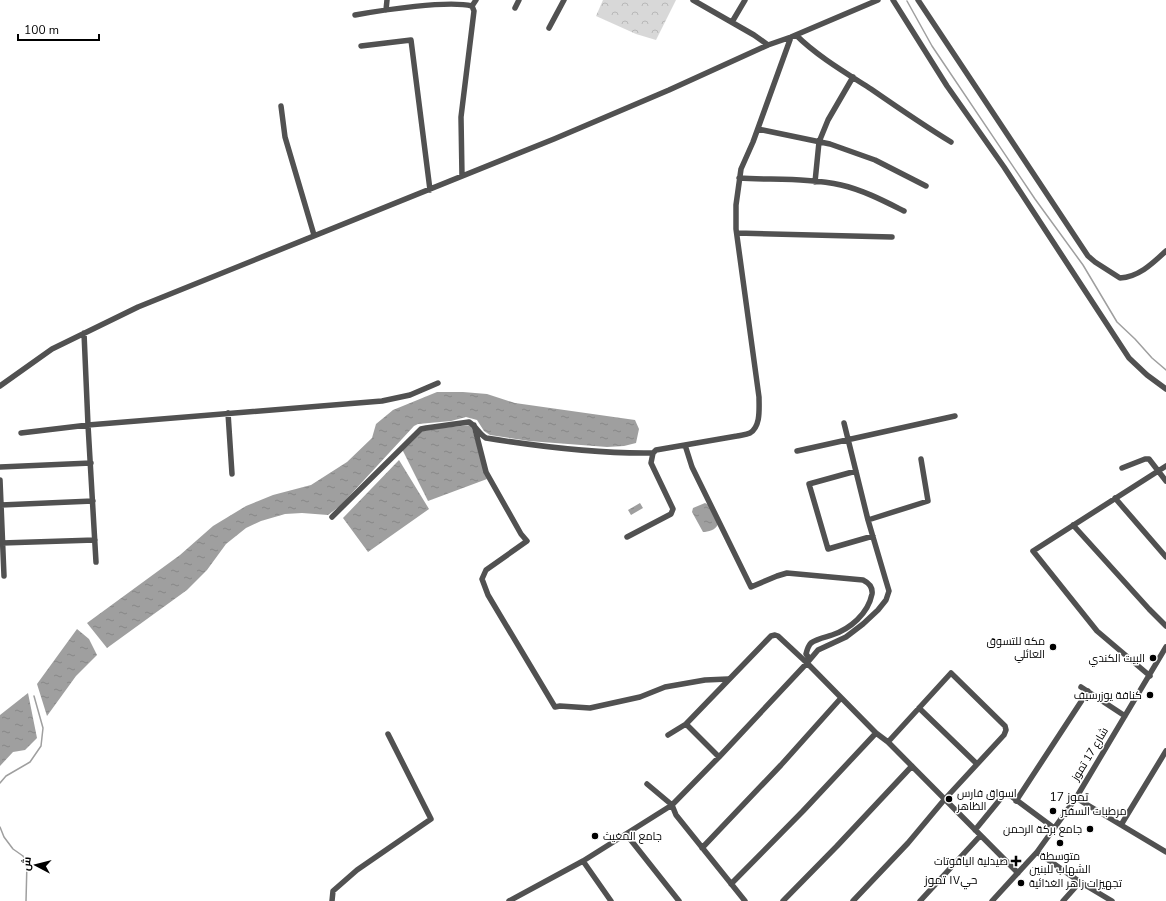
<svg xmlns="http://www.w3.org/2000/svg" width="1166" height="901" viewBox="0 0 1166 901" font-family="'Nunito Sans',Cairo,sans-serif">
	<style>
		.forest { fill: url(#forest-crowns) }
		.water { fill: url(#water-ripples) }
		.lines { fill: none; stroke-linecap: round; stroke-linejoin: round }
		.stream { stroke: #9f9f9f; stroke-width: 1.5 }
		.minor { stroke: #515151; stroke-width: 5.5 }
		.poi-dot { fill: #000; stroke: #fff; stroke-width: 1.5 }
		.labels { text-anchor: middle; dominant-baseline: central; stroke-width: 3; stroke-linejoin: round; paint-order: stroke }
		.poi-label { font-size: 11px; fill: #000; stroke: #fff; text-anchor: end }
		.street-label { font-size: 11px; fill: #000; stroke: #fff }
		.neighbourhood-label { font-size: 12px; fill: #000; stroke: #fff }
	</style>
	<defs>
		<pattern id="forest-crowns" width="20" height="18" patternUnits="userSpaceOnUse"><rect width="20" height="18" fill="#d8d8d8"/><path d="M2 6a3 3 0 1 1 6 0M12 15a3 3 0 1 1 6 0" fill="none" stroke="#b8b8b8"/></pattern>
		<pattern id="water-ripples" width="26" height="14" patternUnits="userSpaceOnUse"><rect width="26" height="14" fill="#9f9f9f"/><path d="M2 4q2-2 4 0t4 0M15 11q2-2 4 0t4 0" fill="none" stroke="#878787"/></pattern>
	</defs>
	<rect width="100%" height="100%" fill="#fff"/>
	<!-- forest -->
	<path class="forest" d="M603,0H676L656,40L636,34L596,16Z"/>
	<!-- water -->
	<path class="water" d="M437,392H463L487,394L515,403L635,420L639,429L636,443L624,446L607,447L529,441L490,435L484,431L477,420L466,417L451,421L418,424L414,426L340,506L328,515L302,513L285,514L261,521L246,528L226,544L207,570L187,590L107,648L87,623L180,555L213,526L246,506L273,495L311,485L347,462L372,438L376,424L393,410Z
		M471,425L487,479L428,501L402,449L421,430Z
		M399,460L429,509L368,552L343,518Z
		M640,503L643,508L631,515L628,510Z
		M705,503L709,505L718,524C716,530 708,532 703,532L692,512L693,508Z
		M77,629L89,639L97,655L76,676L47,716L37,684Z
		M28,693L37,738L25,750L13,752L0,766V771V715Z"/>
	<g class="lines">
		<!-- stream -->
		<path class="stream" d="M907,1L932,46L1035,199L1083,265L1117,322L1135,339L1152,358L1166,370
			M0,783L6,776L30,762L41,746L43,728L34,696
			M0,827L4,837L13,849L23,856L27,862L26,901"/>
		<!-- minor -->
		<path class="minor" d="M693,0L754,35L768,45
			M893,0L947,86L1004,167L1129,358L1147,375L1166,389
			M918,0L1088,256L1095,262L1120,278C1139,277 1153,263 1166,251
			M472,6L476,0
			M515,8L519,0
			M386,10L387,0
			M355,15C383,10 448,0 472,6L474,11L461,117L462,176
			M732,22L745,0
			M549,28L564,0
			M796,35C817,56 846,73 871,89C897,107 923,125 951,142
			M361,46L411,40L430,190
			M281,106L285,137L314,235
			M758,129L830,144L875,160L926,186
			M739,178C771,180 811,178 841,185C863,190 884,201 904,211
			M815,182L819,142L828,120L853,77
			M737,233L892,237
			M84,333L88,425L96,562
			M0,386L52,349L138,307L554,139L669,90L768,45L791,37L878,0
			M228,413L232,474
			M474,425L486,472L521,534L527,541L486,570L482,579L488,595L555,707L560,706L590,708L640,697L665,687L705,680L728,679
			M21,433L88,425L382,401L410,395L438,383
			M685,445L692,467L751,587L777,576L787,573L863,580C869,583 873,587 872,594C868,614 850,629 832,635C826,637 816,639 811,643C808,646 807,650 806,654L810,659
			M797,451L955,416
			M0,467L91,463
			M1122,468L1145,459H1149L1166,481
			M856,471L809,484L828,549L873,536
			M0,480L4,576
			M1115,498L1166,557
			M1,505L93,501
			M332,517L421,429L426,428L469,422C476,426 479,434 486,438C542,447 597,454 653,453
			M868,520L928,501L921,459
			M1073,525L1149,609L1166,626
			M627,537L671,514L673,509L651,463L653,453L656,450L737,436C741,435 746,435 750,433C761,426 759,409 759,397L736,229V205L741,169L753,142L791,37
			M2,543L95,540
			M1150,676L1097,631L1033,551L1166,466
			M1081,687L1125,716
			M919,708L977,764
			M686,724L719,757
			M668,735L686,724L771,636L775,635L778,636L807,663L876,733L888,742L1018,873
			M647,784L672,805L676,815L745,901
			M1076,798L1166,852
			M1016,801L1088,691
			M1121,825L1166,751
			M975,830L1002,797L1006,795L1011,796L1054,828
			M626,834L679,901
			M702,848L781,765L841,698
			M1037,852L1080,882L1112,901
			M583,861L611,901
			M731,884L803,811L876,733
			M332,901L333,891L357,870L431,819L388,734
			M509,901L583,861L672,805L719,757L807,663L818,650L846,637L863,624L878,610L886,600L889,591L886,581L868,520L844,423
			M783,901L837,846L912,766
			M853,901L908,843L944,800L1004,735L1006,730L1005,726L951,673L888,742
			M920,901L980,836
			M992,901L1037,852L1076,798L1166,647
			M1063,901L1080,882"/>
	</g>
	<!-- markers -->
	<g class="poi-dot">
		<circle cx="1053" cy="647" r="4"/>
		<circle cx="1153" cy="658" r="4"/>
		<circle cx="1150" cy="695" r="4"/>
		<circle cx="949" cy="799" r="4"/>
		<circle cx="1053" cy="811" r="4"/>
		<circle cx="1090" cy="829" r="4"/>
		<circle cx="595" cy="836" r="4"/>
		<circle cx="1060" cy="843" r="4"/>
		<path d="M1014 855h4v4h4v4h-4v4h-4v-4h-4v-4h4z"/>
		<circle cx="1021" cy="883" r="4"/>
	</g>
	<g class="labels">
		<!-- poi labels -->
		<g class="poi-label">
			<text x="1045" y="641">مكه للتسوق<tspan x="1045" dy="13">العائلي</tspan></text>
			<text x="1145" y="658">البيت الكندي</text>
			<text x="1142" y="695">كنافة يوزرسيف</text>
			<text x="957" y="793" text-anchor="start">اسواق فارس<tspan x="957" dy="13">الظاهر</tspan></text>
			<text x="1061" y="811" text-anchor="start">مرطبات السفير</text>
			<text x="1082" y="829">جامع بركة الرحمن</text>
			<text x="603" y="836" text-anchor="start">جامع المغيث</text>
			<text x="1060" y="856" text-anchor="middle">متوسطة<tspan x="1060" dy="13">الشهاب للبنين</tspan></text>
			<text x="1008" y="861">صيدلية الياقوتات</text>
			<text x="1029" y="883" text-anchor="start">تجهيزات زاهر الغذائية</text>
		</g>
		<!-- street labels -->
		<g class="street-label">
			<text transform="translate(1090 754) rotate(-59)">شارع 17 تموز</text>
		</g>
		<!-- neighbourhood labels -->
		<g class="neighbourhood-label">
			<text x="1069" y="797">17 تموز</text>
			<text x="951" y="880">حي۱۷ تموز</text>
		</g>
	</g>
	<!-- north arrow -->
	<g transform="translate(36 865) rotate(277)" stroke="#ffffff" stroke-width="3" paint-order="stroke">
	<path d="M0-3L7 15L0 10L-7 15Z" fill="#000000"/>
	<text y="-6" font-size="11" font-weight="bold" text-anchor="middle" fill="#000000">ش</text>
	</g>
	<!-- scale -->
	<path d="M18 34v6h81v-6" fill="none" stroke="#000000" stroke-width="2"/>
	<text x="24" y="34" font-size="12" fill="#000000" stroke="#ffffff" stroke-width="3" paint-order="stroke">100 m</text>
</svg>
